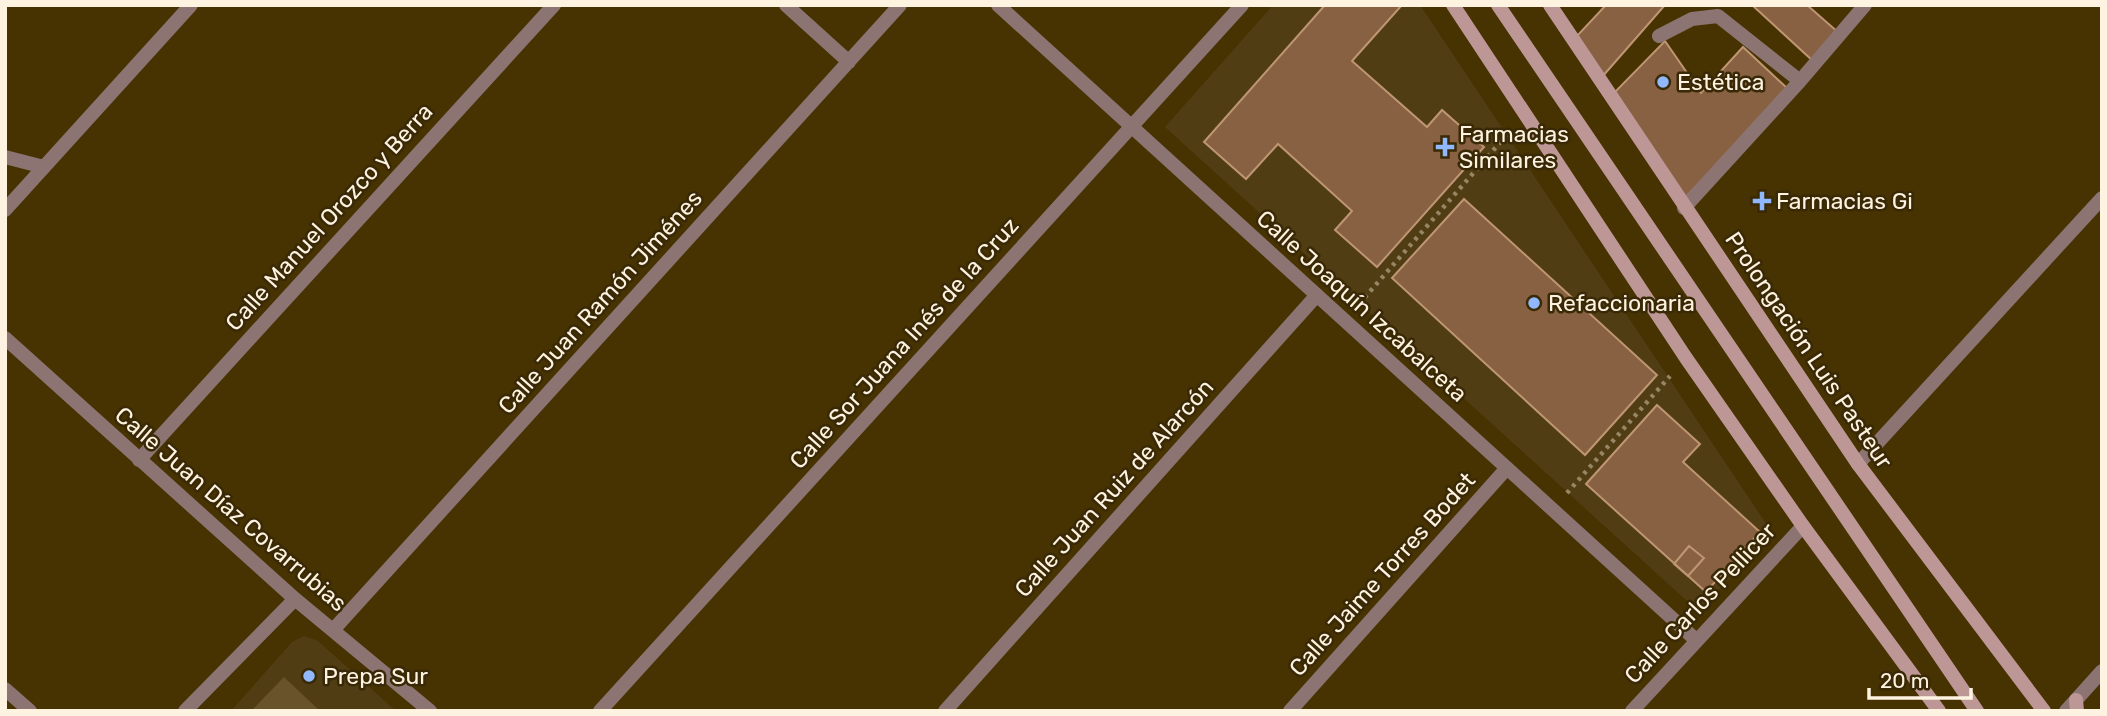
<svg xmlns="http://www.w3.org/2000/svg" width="2107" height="716" viewBox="0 0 2107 716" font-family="Rubik,sans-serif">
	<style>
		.built { fill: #513d14 }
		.green { fill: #69532a }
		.building { fill: #876141; stroke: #bf9674; stroke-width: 2 }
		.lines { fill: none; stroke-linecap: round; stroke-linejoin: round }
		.path { stroke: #978663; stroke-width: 4.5; stroke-dasharray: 3.5 5; stroke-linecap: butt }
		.minor { stroke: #8c7473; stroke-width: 14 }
		.tertiary { stroke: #8c7473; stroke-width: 14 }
		.secondary { stroke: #bd9795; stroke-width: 14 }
		.poi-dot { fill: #91b8fd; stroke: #392906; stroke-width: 2.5 }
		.labels { text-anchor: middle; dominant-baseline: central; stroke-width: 5; stroke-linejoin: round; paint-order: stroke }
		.poi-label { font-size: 23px; fill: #fef3e1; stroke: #392906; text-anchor: start }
		.street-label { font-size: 23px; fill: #fef3e1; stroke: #392906 }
	</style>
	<rect width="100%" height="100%" fill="#473201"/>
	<!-- built -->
	<path class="built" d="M1273,5H1420L1773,534L1698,611L1165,127Z
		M304,636L318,641L396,711H231L292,642Z"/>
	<!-- green -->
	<path class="green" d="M284,677L320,711H251Z"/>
	<!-- building -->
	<path class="building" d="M1325,5H1402L1352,61L1427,127L1442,110L1484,147L1377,267L1335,230L1352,211L1278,144L1246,179L1204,142Z
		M1606,5H1665L1602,77L1576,37Z
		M1752,5H1807L1839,33L1813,61Z
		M1665,41L1701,93L1743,47L1789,90L1683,200L1612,95Z
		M1464,199L1657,375L1585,455L1392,278Z
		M1657,405L1700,444L1683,462L1760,532L1706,592L1586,484Z
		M1689,546L1704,558L1688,576L1674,564Z"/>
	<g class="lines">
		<!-- path -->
		<path class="path" d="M1359,304L1510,131
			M1567,493L1670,376"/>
		<!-- minor -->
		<path class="minor" d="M786,5L849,62
			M998,5L1696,640
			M1659,36L1692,19L1718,16L1800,81
			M5,157L44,167
			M1684,208L1800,81L1865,5
			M5,338L295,599L430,711
			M139,460L554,5
			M1858,464L2102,198
			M334,629L900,5
			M5,689L30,711
			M185,711L295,599
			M600,711L1242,5
			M945,711L1317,295
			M1290,711L1507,468
			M1632,711L1803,526"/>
		<!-- tertiary -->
		<path class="tertiary" d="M5,210L191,5
			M2066,711L2102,671"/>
		<!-- secondary -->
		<path class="secondary" d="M1453,5L1686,358L1803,526L1939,711
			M1498,5L1977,711
			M1550,5L1858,464L2044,711
			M2076,700L2077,711"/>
	</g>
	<!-- markers -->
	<g class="poi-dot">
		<circle cx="1663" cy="82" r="7"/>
		<path d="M1441.5 136.5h7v7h7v7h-7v7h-7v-7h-7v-7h7z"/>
		<path d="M1758.5 190.5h7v7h7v7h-7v7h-7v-7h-7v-7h7z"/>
		<circle cx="1534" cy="303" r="7"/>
		<circle cx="309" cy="676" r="7"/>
	</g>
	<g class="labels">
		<!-- poi labels -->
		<g class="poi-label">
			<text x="1677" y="82">Estética</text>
			<text x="1459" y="134">Farmacias<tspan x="1459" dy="26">Similares</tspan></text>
			<text x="1776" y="201">Farmacias Gi</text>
			<text x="1548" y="303">Refaccionaria</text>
			<text x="323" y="676">Prepa Sur</text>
		</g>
		<!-- street labels -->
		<g class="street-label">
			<text transform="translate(329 217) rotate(-48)">Calle Manuel Orozco y Berra</text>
			<text transform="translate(600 302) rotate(-48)">Calle Juan Ramón Jiménes</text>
			<text transform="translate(1362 306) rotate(42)">Calle Joaquín Izcabalceta</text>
			<text transform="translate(904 343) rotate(-48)">Calle Sor Juana Inés de la Cruz</text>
			<text transform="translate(1809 350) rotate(56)">Prolongación Luis Pasteur</text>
			<text transform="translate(1114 488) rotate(-48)">Calle Juan Ruiz de Alarcón</text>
			<text transform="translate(231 509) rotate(41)">Calle Juan Díaz Covarrubias</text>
			<text transform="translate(1382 574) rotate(-48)">Calle Jaime Torres Bodet</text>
			<text transform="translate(1700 603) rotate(-47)">Calle Carlos Pellicer</text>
		</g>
	</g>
	<!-- border -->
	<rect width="2107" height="716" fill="none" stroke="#fef3e1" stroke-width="14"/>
	<!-- scale -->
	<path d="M1869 688v10h102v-10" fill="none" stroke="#fef3e1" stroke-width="3.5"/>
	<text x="1880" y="688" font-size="21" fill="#fef3e1" stroke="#392906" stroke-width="5" paint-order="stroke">20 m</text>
</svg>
